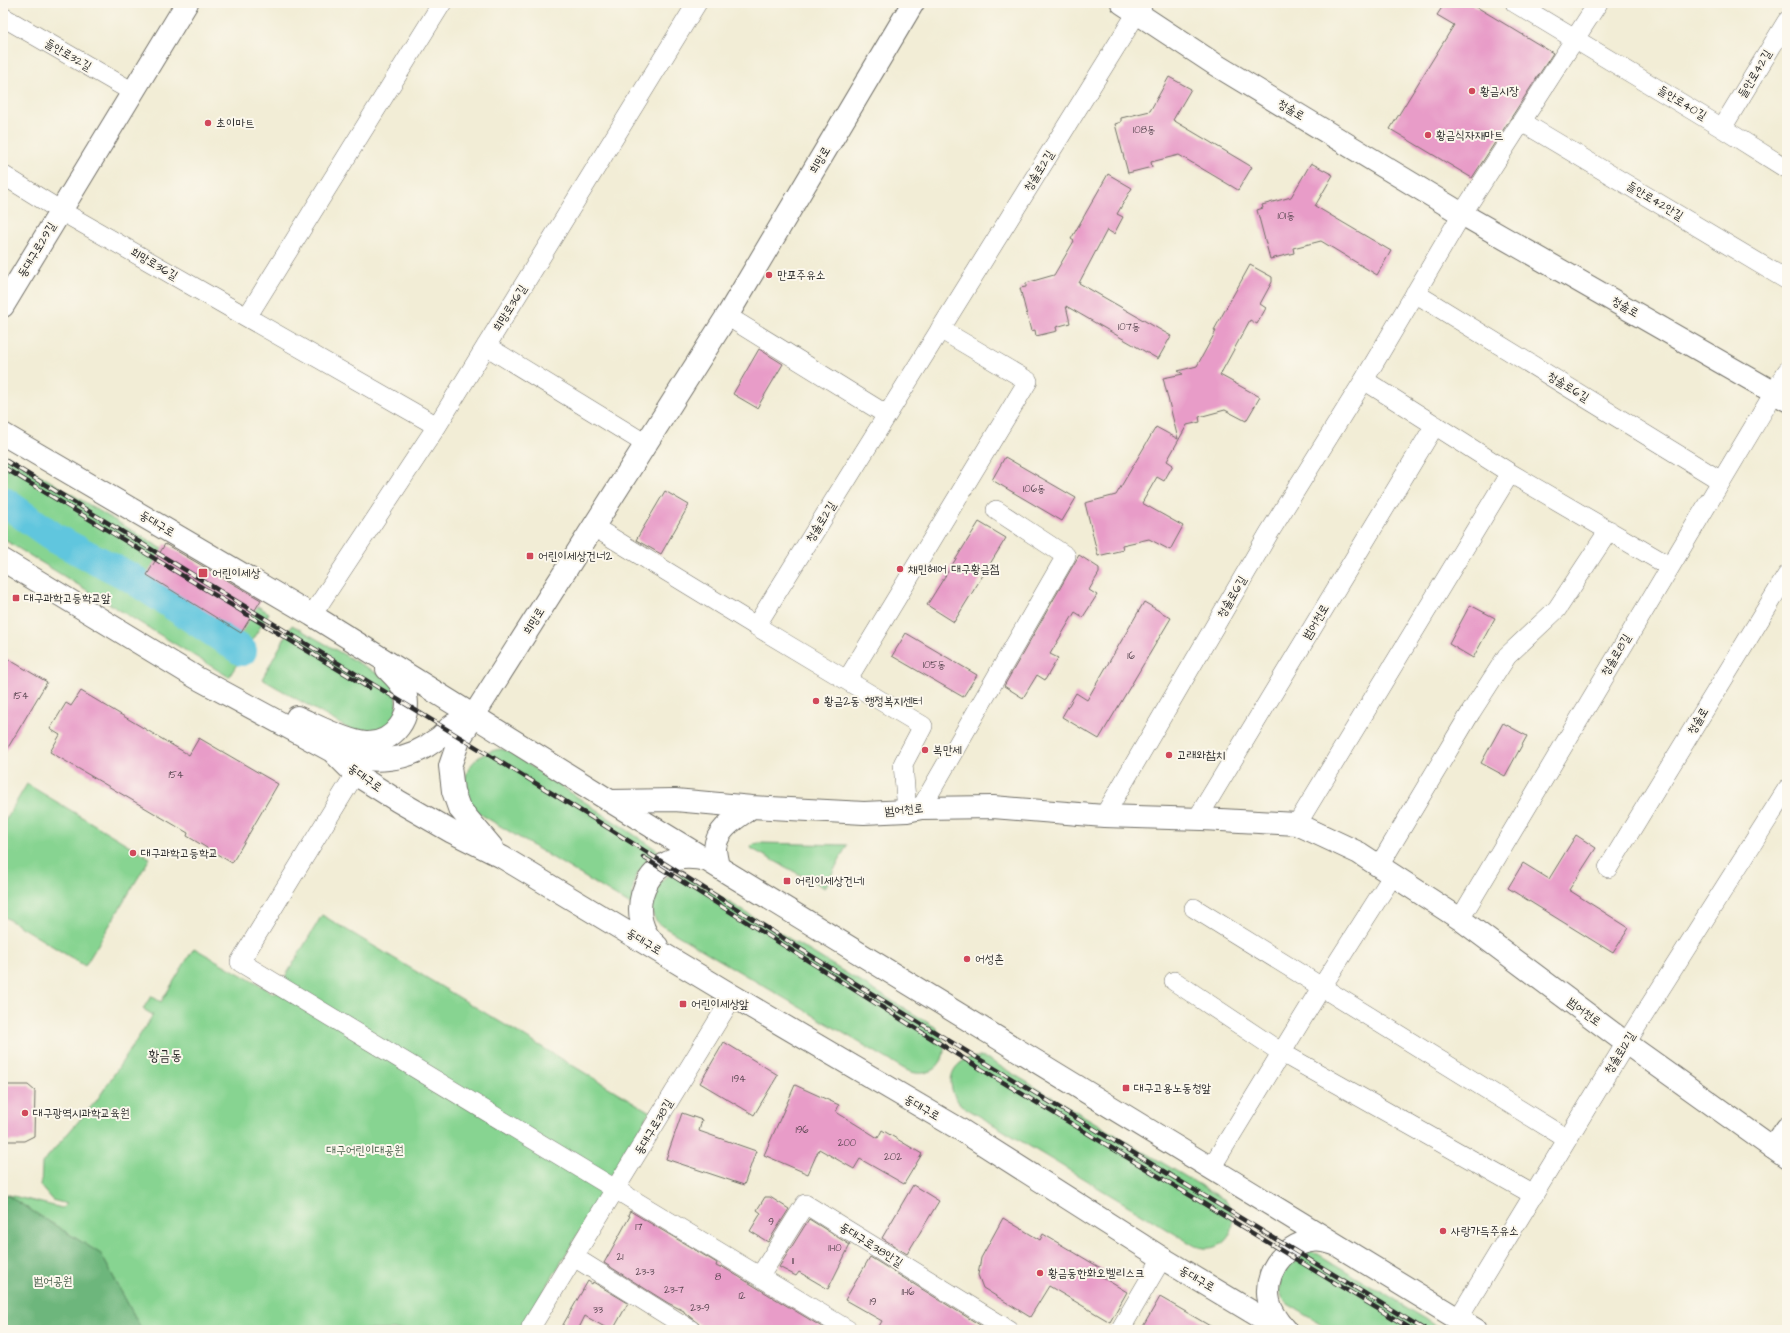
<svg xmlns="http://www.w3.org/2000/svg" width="1790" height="1333" viewBox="0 0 1790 1333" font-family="'Architects Daughter','Poor Story',sans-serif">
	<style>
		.green { fill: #87d491; stroke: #59805e }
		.forest { fill: #6db67b; stroke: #4c7053 }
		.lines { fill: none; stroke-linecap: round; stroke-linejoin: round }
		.river { stroke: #60c6de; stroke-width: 30 }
		.building { fill: #e89cc8 }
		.minor-casing { stroke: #716f67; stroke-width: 20 }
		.tertiary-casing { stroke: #716f67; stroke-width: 24 }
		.secondary-casing { stroke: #716f67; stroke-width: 24 }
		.minor { stroke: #fff; stroke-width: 19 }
		.tertiary { stroke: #fff; stroke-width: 22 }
		.secondary { stroke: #fff; stroke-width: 22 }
		.rail-casing { stroke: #2b2b2b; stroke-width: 4.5 }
		.rail { stroke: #fbf7ec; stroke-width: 3; stroke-dasharray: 9; stroke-linecap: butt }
		.poi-dot { fill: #d1495b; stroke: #fbf7ec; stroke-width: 1.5 }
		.labels { text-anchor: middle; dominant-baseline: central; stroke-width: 4; stroke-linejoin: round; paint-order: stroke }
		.number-label { font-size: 10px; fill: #5a4752 }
		.street-label { font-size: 12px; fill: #2b2b2b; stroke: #fbf7ec }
		.poi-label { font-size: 12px; fill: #2b2b2b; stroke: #fbf7ec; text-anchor: start }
		.park-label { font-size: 12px; fill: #475e4a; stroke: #fbf7ec }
		.quarter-label { font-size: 14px; fill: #2b2b2b; stroke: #fbf7ec }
	</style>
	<rect width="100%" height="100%" fill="#fbf7ec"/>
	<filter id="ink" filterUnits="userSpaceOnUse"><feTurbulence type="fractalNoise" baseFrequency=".025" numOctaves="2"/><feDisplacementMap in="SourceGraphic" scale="8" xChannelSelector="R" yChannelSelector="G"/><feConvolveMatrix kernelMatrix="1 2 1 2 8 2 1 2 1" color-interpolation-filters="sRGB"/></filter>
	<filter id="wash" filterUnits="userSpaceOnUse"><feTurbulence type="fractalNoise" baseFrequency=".012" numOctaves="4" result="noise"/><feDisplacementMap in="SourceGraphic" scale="16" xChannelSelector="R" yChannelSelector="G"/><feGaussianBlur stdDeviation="0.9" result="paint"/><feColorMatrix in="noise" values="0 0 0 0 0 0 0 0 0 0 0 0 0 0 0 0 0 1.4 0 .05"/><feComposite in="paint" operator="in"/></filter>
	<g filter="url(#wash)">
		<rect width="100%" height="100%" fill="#f2edd6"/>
		<!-- green -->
		<path class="green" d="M3,453L269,613L229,677L3,539Z
			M292,625L394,683L398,721L363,737L262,679Z
			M501,749L508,751L669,858C663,860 655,861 650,863C632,871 631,891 634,907L472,809C455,781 469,753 501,749Z
			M27,784L150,858L85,966L3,916V824Z
			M759,843L847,845L825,888L752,849L751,847L754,844Z
			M671,875H682L689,878L935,1027C957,1051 936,1084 906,1070L662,926C649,916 651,906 651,891L666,877Z
			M322,915L650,1112L521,1330H142L101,1254L5,1194L62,1208L67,1204L52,1200L41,1187L42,1163L97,1100L153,1015L143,1009L151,996L161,1002L194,948L275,994Z
			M980,1057L988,1059L1225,1200C1245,1224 1225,1257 1195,1246L961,1105C942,1085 951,1057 980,1057Z
			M1310,1252L1318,1254L1444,1330H1331L1288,1304L1283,1299L1279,1290L1282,1265L1288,1258Z"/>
		<!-- forest -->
		<path class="forest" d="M5,1194L101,1254L142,1330H3V1196Z"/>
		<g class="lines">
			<!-- river -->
			<path class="river" d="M3,501L58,540L130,577L242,651"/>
		</g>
		<g id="blocks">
			<!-- building -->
			<path class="building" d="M1445,3H1470L1553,53L1472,178L1390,129L1454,25L1437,15Z
				M1169,77L1191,89L1173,120L1252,167L1238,190L1179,155L1151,162L1152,167L1128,173L1115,124L1121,122V118L1150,111Z
				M1311,163L1333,175L1315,206L1391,251L1377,275L1321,241L1293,248L1294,253L1270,259L1257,210L1263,208L1262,205L1291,197Z
				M1108,174L1132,188L1117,214L1123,217L1114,234L1107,230L1079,283L1171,336L1158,359L1066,306L1070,323L1056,327L1057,331L1036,336L1035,330L1031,331L1020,288L1026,287V283L1054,275L1074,241L1071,239Z
				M1250,265L1272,277V282L1260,304L1266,308L1257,324L1250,320L1220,375L1260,397L1246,421L1225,410L1199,417L1200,422L1187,425L1167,461L1173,465L1164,481L1157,477L1142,503L1183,526L1170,550L1149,539L1122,545L1123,550L1098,556L1085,503L1116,495L1156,427L1178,439L1163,378L1183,374L1178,371L1197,366L1216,331L1214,330Z
				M759,349L783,364L757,408L733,394Z
				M1005,457L1076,498L1062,521L992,480Z
				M665,491L689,505L661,554L636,540Z
				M979,522L1006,538L954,622L927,605Z
				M165,544L261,600L241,633L147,575Z
				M1079,555L1099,568V573L1089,590L1097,595L1083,617L1075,612L1050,654L1058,658L1045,680L1037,675L1023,698L1004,686Z
				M1144,602L1171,618L1099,739L1062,717L1076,693L1087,700Z
				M1470,605L1495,618L1473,658L1449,644Z
				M906,633L977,675L963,697L892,656Z
				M3,656L47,682L3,756Z
				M81,691L189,755L199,738L278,784L232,863L187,836L188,833L50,752L60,735L50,729L66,703L71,706Z
				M1503,723L1527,736L1505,776L1481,763Z
				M1576,835L1596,848L1569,890L1629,928L1613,953L1508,888L1523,863L1549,879Z
				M724,1042L778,1075L754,1115L700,1083Z
				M3,1085H28L35,1091L34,1136L24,1141H3Z
				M795,1085L839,1105L836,1112L878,1138L882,1130L922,1154L904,1184L860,1159L854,1169L819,1149L808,1174L764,1155Z
				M682,1113L702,1120L699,1131L756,1151L744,1185L666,1159Z
				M913,1185L939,1201L907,1254L882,1238Z
				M765,1197H770L789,1209L768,1242L750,1231L761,1213L757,1210Z
				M630,1211L717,1263L716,1266L720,1268L721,1266L827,1330H702L700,1325L684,1312V1311L668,1303L604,1263L630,1216L628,1215Z
				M1003,1218L1040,1240L1043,1234L1104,1270L1100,1276L1127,1292L1110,1322L1049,1286L1030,1317L983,1288L978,1275L981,1258Z
				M809,1219L850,1245L828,1289L799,1272L796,1276L779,1267Z
				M870,1257L988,1330H877L882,1321L845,1300Z
				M588,1281L592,1284L593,1282L628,1303L613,1330H610L585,1316L578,1330H560Z
				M1160,1297L1217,1330H1141Z"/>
		</g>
	</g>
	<g filter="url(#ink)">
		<use href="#blocks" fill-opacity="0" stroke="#716f67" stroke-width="1"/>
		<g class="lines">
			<defs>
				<path id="minor" d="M1515,3L1722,128L1787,169
					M3,17L133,92
					M1522,122L1787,280
					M1722,128L1787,21
					M3,175L61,211L437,426
					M1415,293L1721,481
					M727,316L887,415
					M247,317L442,3
					M486,346L646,444
					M1364,380L1510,473L1669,566
					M594,527L756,626
					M312,615L437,426L697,3
					M847,680L1028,381L940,329
					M355,774L240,962L848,1330
					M921,808L1066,556L996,510
					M907,811L903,764L923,726L756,626L1143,3
					M1104,816L1269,533L1364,380L1462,214L1598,3
					M1197,819L1435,425
					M1297,824L1510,473
					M1379,866L1471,712L1507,656L1557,609L1609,530
					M1608,868L1787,575
					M1194,908L1567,1139
					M1460,919L1787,371
					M1174,981L1282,1053L1534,1195
					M1211,1168L1321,988L1393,875
					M574,1257L691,1330
					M760,1276L805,1204L1009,1330
					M1458,1319L1626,1043L1787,789
					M533,1330L531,1327L733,996
					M1120,1330L1162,1258"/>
				<path id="tertiary" d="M1122,3L1216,65L1462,214L1787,400
					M3,306L187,3
					M474,715L727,316L913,3
					M1773,1148L1787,1128"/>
				<path id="secondary" d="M3,434L312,615L610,801L1476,1330
					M3,560L197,678L332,751L355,774L398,801L452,832L502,857L733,996L961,1130L1162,1258L1282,1330
					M474,715L459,740L450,766L453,791L459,808L492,847
					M297,717C315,725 347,742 366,743C393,744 415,716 404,690C400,681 393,675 387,669
					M334,753C365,762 398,764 427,746C431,743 436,740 440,737C445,733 448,728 453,725C459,721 467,719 473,716
					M610,801L675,800L752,807L864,813L907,811L921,808L993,807L1104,816L1202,819L1297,824L1359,853L1460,919L1626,1043L1787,1158
					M718,867C717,861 715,854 715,848C717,828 737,818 752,807
					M657,946C625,920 641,864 682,858C691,857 698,858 707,860
					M1286,1330C1279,1322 1271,1312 1269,1301C1261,1265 1299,1229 1334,1244"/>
			</defs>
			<!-- minor casing -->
			<use href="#minor" class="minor-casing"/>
			<!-- tertiary casing -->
			<use href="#tertiary" class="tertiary-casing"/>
			<!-- secondary casing -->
			<use href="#secondary" class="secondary-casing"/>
			<!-- minor -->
			<use href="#minor" class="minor"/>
			<!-- tertiary -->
			<use href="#tertiary" class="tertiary"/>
			<!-- secondary -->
			<use href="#secondary" class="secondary"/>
			<defs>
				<path id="rail" d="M3,459L586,814L869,992L1425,1330
					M3,467L369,688
					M643,857L958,1055L1413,1330"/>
			</defs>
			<!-- rail casing -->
			<use href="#rail" class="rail-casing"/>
			<!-- rail -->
			<use href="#rail" class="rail"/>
		</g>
	</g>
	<!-- markers -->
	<g class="poi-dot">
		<circle cx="1472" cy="91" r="4"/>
		<circle cx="208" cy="123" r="4"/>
		<circle cx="1428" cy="135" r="4"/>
		<circle cx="769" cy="275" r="4"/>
		<rect x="526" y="552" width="8" height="8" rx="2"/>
		<circle cx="900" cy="569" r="4"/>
		<rect x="198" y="568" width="10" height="10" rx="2"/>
		<rect x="12" y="594" width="8" height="8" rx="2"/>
		<circle cx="816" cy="701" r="4"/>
		<circle cx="925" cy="750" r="4"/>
		<circle cx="1169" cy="755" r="4"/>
		<circle cx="133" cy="853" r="4"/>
		<rect x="783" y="877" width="8" height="8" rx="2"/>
		<circle cx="967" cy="959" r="4"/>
		<rect x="679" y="1000" width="8" height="8" rx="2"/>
		<rect x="1122" y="1084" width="8" height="8" rx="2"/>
		<circle cx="25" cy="1113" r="4"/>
		<circle cx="1443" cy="1231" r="4"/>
		<circle cx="1040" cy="1273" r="4"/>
	</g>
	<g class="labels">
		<!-- number labels -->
		<g class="number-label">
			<text x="1144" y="130">108동</text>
			<text x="1286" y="216">101동</text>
			<text x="1129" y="327">107동</text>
			<text x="1034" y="489">106동</text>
			<text x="1131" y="656">16</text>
			<text x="934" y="665">105동</text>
			<text x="21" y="696">154</text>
			<text x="176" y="775">154</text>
			<text x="739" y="1079">194</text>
			<text x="802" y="1130">196</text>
			<text x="847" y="1143">200</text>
			<text x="893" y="1157">202</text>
			<text x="771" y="1222">9</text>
			<text x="639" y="1227">17</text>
			<text x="835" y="1248">11-10</text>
			<text x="620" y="1257">21</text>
			<text x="793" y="1261">11</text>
			<text x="645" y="1272">23-3</text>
			<text x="718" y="1277">8</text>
			<text x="674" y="1290">23-7</text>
			<text x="908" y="1292">11-16</text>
			<text x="742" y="1296">12</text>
			<text x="873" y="1302">19</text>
			<text x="700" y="1308">23-9</text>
			<text x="598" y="1310">33</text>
		</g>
		<!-- street labels -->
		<g class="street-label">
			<text transform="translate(68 55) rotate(30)">들안로32길</text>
			<text transform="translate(1755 74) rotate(-59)">들안로42길</text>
			<text transform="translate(1682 103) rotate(31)">들안로40길</text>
			<text transform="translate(1291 110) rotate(31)">청솔로</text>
			<text transform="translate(820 160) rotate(-59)">희망로</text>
			<text transform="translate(1039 171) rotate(-58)">청솔로2길</text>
			<text transform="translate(1655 201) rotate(31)">들안로42안길</text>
			<text transform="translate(37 250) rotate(-59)">동대구로29길</text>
			<text transform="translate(154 264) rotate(30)">희망로36길</text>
			<text transform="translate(1625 307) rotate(30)">청솔로</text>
			<text transform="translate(510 308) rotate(-58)">희망로36길</text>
			<text transform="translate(1568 387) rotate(31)">청솔로6길</text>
			<text transform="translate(821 522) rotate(-58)">청솔로2길</text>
			<text transform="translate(157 524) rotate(31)">동대구로</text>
			<text transform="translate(1232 597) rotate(-60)">청솔로6길</text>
			<text transform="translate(534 621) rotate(-58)">희망로</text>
			<text transform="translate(1316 622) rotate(-59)">범어천로</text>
			<text transform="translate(1616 655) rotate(-59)">청솔로8길</text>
			<text transform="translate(1698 721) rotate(-59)">청솔로</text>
			<text transform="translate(365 778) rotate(36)">동대구로</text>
			<text transform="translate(904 810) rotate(-5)">범어천로</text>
			<text transform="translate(644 942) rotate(31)">동대구로</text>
			<text transform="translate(1584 1012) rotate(37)">범어천로</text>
			<text transform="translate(1620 1053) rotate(-58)">청솔로12길</text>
			<text transform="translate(922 1108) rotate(30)">동대구로</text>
			<text transform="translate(654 1127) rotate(-59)">동대구로38길</text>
			<text transform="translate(871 1245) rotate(32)">동대구로38안길</text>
			<text transform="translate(1197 1279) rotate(30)">동대구로</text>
		</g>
		<!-- poi labels -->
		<g class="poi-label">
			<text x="1480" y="91">황금시장</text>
			<text x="216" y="123">초이마트</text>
			<text x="1436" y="135">황금식자재마트</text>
			<text x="777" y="275">만포주유소</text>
			<text x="538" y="556">어린이세상건너2</text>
			<text x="908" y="569">채민헤어 대구황금점</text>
			<text x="212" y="573">어린이세상</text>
			<text x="24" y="598">대구과학고등학교앞</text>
			<text x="824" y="701">황금2동 행정복지센터</text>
			<text x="933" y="750">복만세</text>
			<text x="1177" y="755">고래와참치</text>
			<text x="141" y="853">대구과학고등학교</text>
			<text x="795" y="881">어린이세상건너1</text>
			<text x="975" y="959">어성촌</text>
			<text x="691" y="1004">어린이세상앞</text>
			<text x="1134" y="1088">대구고용노동청앞</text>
			<text x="33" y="1113">대구광역시과학교육원</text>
			<text x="1451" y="1231">사랑가득주유소</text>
			<text x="1048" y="1273">황금동한화오벨리스크</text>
		</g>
		<!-- park labels -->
		<g class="park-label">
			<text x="365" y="1150">대구어린이대공원</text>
			<text x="53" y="1281">범어공원</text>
		</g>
		<!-- quarter labels -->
		<g class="quarter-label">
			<text x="165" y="1056">황금동</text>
		</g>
	</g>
	<!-- margin -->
	<rect width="1790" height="1333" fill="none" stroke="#fbf7ec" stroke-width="16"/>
</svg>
